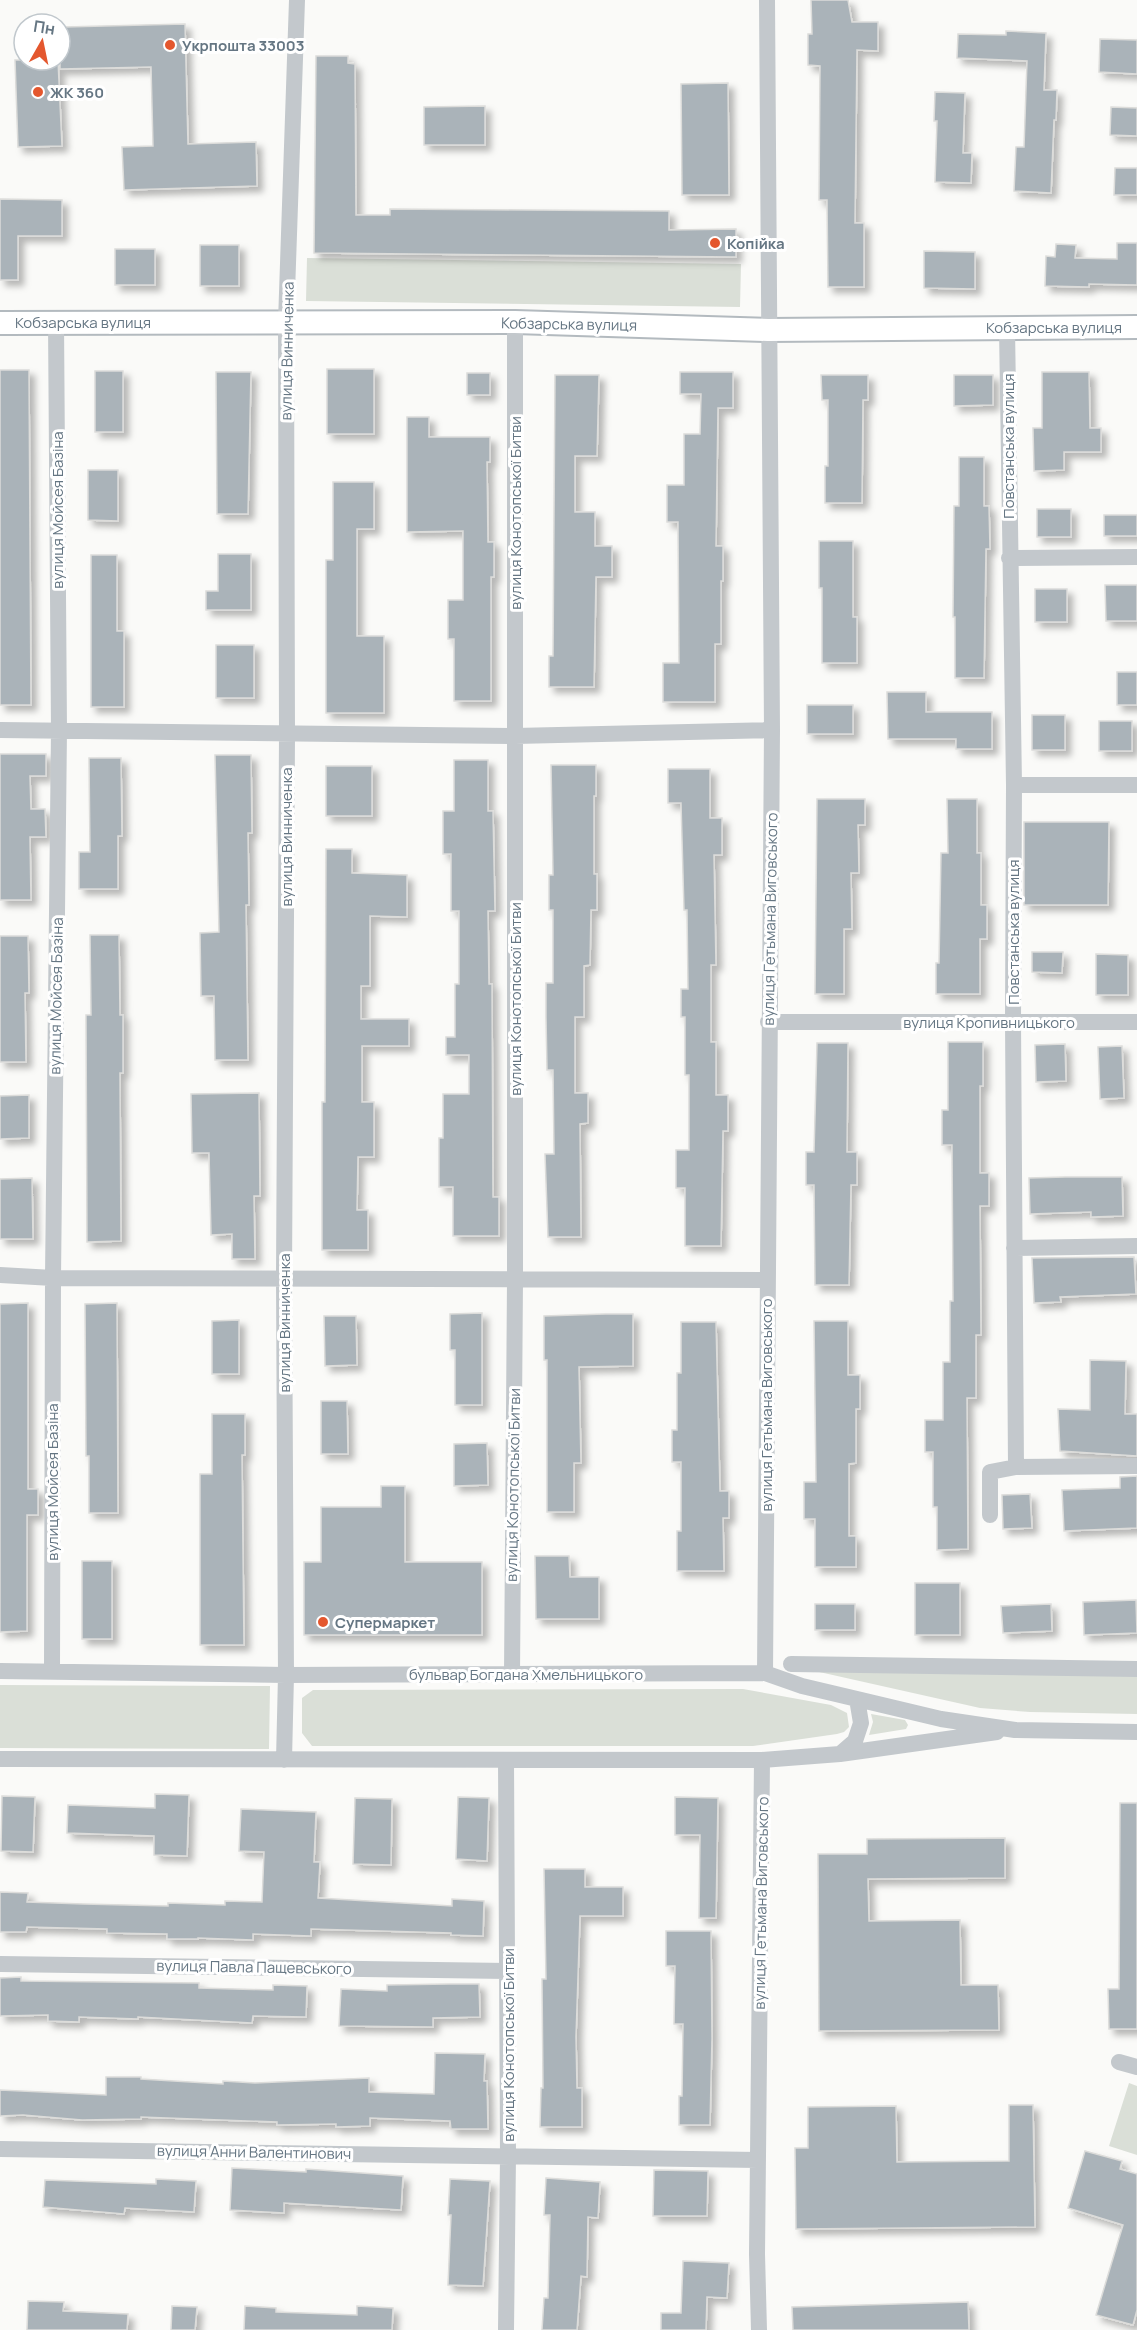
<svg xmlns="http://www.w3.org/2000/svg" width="1137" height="2330" viewBox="0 0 1137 2330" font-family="Manrope,sans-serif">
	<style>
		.green { fill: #dadfd7 }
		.building { fill: #aab3b9; stroke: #dcdcda; stroke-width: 1.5; filter: url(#shadow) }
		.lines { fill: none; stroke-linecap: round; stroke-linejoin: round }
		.secondary-casing { stroke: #b3babf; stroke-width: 26 }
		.street { stroke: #c3c8cc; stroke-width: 16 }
		.secondary { stroke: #fff; stroke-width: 22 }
		.poi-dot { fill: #e4572e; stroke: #fff; stroke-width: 2 }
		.labels { text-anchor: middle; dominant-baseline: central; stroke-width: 6; stroke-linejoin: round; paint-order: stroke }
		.poi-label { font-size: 15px; font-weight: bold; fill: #657683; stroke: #fff; text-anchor: start }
		.street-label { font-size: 15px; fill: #657683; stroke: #fff }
	</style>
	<defs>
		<filter id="shadow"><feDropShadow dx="5.5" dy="5.5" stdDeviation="3" flood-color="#0004"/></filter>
	</defs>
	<rect width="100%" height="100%" fill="#fafaf8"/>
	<!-- green -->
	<path class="green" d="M307,258L741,264L740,307L306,301Z
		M797,1667L1137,1675V1714L1030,1712L980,1708Z
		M0,1685L270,1686L269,1749L0,1748Z
		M743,1689L831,1705L847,1713L849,1727L844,1732L837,1734L753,1746H312L302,1733V1698L313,1690Z
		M871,1714L905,1720L908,1725L906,1729L869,1735L873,1722Z
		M1129,2083L1137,2086V2155L1109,2146Z"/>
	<!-- building -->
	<path class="building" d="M811,0H848L852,22H878V51L857,50L855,223H864V287H828L827,200H819L820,66L808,65V34H812Z
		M185,24L188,144L256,142L257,186L124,190L122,147L153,146L151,67L60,69V41H64V27Z
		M1006,31L1046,33L1044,90H1057L1056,120H1054L1051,193L1014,191L1016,147H1024L1027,61L957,58L958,34L1006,35Z
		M1100,39L1137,40V74L1099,72Z
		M316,56H348V63L355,64L356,215H390V209L669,211V230L736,229V257L314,253Z
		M15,60H58L62,146L18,147Z
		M728,83L729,195H682L681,84Z
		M935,92L965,93L963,153H972L971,183L935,182L937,121H934Z
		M485,106V145H424V107Z
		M1111,107L1137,108V136L1110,135Z
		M1115,168H1137V195H1114Z
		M0,199L62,200V236H18V280H0Z
		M1117,243H1137V285L1089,284V287L1045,286L1046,256L1055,257L1056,244L1076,245L1075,258L1117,259Z
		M200,245H239V286H200Z
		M115,249H155V285H115Z
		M924,251L975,252V289L924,288Z
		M327,369H374V434H327Z
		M0,370H29L31,705H0Z
		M95,371H123V432H95Z
		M216,372H251L248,514H217Z
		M680,372H733V408H718L716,546H723V581H721V644H715V702H663V663H679L678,522H667V485H684V434H700L701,394H680Z
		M1042,372H1089L1090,428H1101V452H1064V470L1034,471L1033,428H1042Z
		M467,373H490V395H467Z
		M555,375H599L597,456H575V512H595V546H612V577H596L594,687H549V656H553Z
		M821,375H868V400H863L862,503H825V466H828V400H822Z
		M954,375H993V405L954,406Z
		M407,417H429V437H490V462H487L488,542H494V577H491V701H454V639H448V600H463V531L407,532Z
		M959,457H984V506H989L990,549H986L984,678H955V617H953L954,506H959Z
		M88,470H118V521L88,520Z
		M333,482H374V529H357V636H384V713H326V560H333Z
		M1037,509H1071V537H1037Z
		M1104,515H1137V536H1104Z
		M819,541H853V617H857V663H822V588H819Z
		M218,554H251V610H206V591H218Z
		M91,555H117V631H124V707H91Z
		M1105,585H1137V621H1106Z
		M1035,589H1067V622H1035Z
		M216,645H254V698H216Z
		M1117,672H1137V705H1117Z
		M887,692H926V712H992V749H956V739H888Z
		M807,705H853V734H807Z
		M1032,715H1065V750H1032Z
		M1099,721H1132V751H1099Z
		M0,754H46V776H30L31,809H45L46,837H30L31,900H0Z
		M215,755H251L252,833H248L249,905H246L248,1060H215L214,996H201L200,933L219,932Z
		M89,758H121L122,836H118V889H79V852H90Z
		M454,760H488V811H493L495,911H488L489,984H492L493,1197H499V1236H453V1187H439V1138H443V1094H469V1055H446V1037H455V984H459V911H451V854H443V811H454Z
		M551,765H596V796H594V874H597V910H591L590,965L584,966V1017H575V1093H588V1123L580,1124L581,1237H548L545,1154H554L553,1070H547L546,1017V983H553V910H549V875H553Z
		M326,766H372V816H326Z
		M668,769H710V818H722V855H714L716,965H711V1042H716V1095H728V1131H723L721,1246H685V1188H676V1150H689V1075H685V1017H681V989H688L687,910H684L681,803H668Z
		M817,799H865V825H858L859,873H851L852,929H844V994H815Z
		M947,799H977V853H981V905H987V939H980V994H936V963H939L941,853H948Z
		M1024,822H1109L1108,905H1024Z
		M326,849H352V873L407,875V917L370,916V986H361V1019H409V1046H362V1102H374V1157H358L357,1210H368V1250H322V1102H325Z
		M90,935H119L120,1015H123V1073H120L121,1241L87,1242L86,1015H91Z
		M0,936H28L29,993H25L26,1062H0Z
		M1032,952H1063L1062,973L1032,972Z
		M1096,954L1128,955V995H1096Z
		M948,1042H983V1086H980V1173H989V1206H980L981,1335H976V1398H967L968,1549L937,1550V1507H933V1452H925V1420H943V1362H950V1301H953L952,1145H942V1110H948Z
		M817,1043H848L847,1152H857V1185H851L849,1285H815L814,1185H806V1152H814Z
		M1065,1044L1066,1081L1036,1082L1035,1045Z
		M1122,1046L1124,1098L1100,1099L1098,1047Z
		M259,1093L260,1196H254L255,1259H232V1234L211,1235L209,1153H192L191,1094Z
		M29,1095V1138L0,1139V1096Z
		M1065,1177H1122L1123,1216L1091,1217V1212L1030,1214L1029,1178Z
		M32,1178L33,1239H0V1179Z
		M1134,1257L1136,1294L1060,1297L1061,1302L1034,1303L1032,1258Z
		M28,1303V1489H38V1515H27V1631L0,1632V1304Z
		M117,1303L118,1513H89V1456H86L85,1304Z
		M482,1313V1405H455V1350H450V1314Z
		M605,1314H633V1366L579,1367L581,1463H574V1512H547V1360H544V1316Z
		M324,1316H356L357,1365L325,1366Z
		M239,1320V1374H212V1321Z
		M814,1321H848V1375H860V1409H856V1463L849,1464V1536H856V1567H815V1519H804V1482H816Z
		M681,1322H716L720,1491H729V1518H723L724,1571H677V1531H681V1462H672V1430H677V1373H681Z
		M1090,1360L1126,1361L1125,1414H1137V1456L1060,1451L1058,1409L1090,1410Z
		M321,1401H347L348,1454H321Z
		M212,1414H245V1455H242L244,1645H200V1474H212Z
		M487,1443L488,1485L454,1486V1444Z
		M1137,1476V1528L1064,1531L1062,1490L1120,1488V1477Z
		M381,1486H405V1562H482V1635H304V1562H321V1507H381Z
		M1030,1494L1032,1528L1003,1529L1002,1495Z
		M535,1556H569L570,1577H599V1619H536Z
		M82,1561H112V1639H82Z
		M915,1583H960V1635H915Z
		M1136,1600L1137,1633L1084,1635L1083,1602Z
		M815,1604H855V1630H815Z
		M1051,1604L1052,1631L1003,1633L1001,1606Z
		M155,1794L189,1795L187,1856L154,1855V1836L67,1833L68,1805L155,1808Z
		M2,1796L35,1797L33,1852L1,1851Z
		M458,1797L489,1798L487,1861L456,1859Z
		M675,1797L718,1798L716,1918H699L700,1835H675Z
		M355,1798L392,1799L391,1865L353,1864Z
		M1120,1803H1137V2029H1109L1108,1989H1119Z
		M241,1809L316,1812L314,1862H320L318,1898L452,1906V1899L484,1901L483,1936L451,1935V1933L311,1929V1936L253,1934V1940L198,1938V1939H167V1934L107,1933V1929L27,1927L26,1932H0V1892L28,1893L27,1902L83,1904L168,1906V1903L225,1905V1901L262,1902L264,1852L239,1851Z
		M1005,1838V1878L868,1879L869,1921L960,1920L961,1985H998L999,2030L819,2031L818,1854H867V1839Z
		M544,1869H585V1887H623V1916H580L576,2037L577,2088H582V2127H540L541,2088H543L542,1979H546Z
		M666,1931H711L712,2038L710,2125H679V2096H682L683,2024H674L675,1966H666Z
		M21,1977V1981L199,1983V1988L273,1990V1985L307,1986L306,2017L253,2016L252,2023L138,2017V2019L79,2017V2022L48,2021V2015L0,2016V1978Z
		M449,1984H479L480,2017L433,2018V2027L339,2026L341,1989L387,1991V1985Z
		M435,2053L485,2054L484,2081H487L488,2129H451L450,2121L370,2118V2126L336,2127V2124L277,2125V2122L141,2117V2119L82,2120L23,2115L0,2116V2090L106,2095V2077H141V2079L223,2084V2081L255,2083L369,2078V2092L434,2094Z
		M1009,2105H1033L1035,2227L796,2229L795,2148H808V2107L896,2106L897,2162L1009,2161Z
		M1085,2151L1122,2161L1120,2169L1137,2174V2310L1133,2325L1096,2315L1123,2225L1068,2208Z
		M232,2168L306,2172V2169L403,2176L401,2210L284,2203V2213L230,2210Z
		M654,2170L708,2171L707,2216H653Z
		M546,2178L600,2182L598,2218L588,2217L587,2277L581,2276L577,2330H542L544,2298H548L550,2215H544Z
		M156,2179L196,2181L194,2212L125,2208L124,2214L43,2207L45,2180L156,2184Z
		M450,2179L490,2181L483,2286L448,2285L451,2215H448Z
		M683,2261L729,2263L727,2298L707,2297L706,2330H661V2313H681Z
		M28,2301L64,2302L63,2311L128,2314L127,2330H27Z
		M968,2302L969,2330H793L792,2307Z
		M172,2306L197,2307L195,2330H171Z
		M245,2306L276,2308V2312L357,2315V2306L393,2308L392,2330H244Z"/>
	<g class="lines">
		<defs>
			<path id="secondary" d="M0,323L515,322L768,330L1137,327"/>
		</defs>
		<!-- secondary casing -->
		<use href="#secondary" class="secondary-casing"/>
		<!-- street -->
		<path class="street" d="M1009,558L1137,557
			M0,730L515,736L772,730
			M1014,785H1137
			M768,1022H1137
			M1014,1248L1137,1246
			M0,1275L53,1278L767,1280
			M1016,1467L1137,1466
			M990,1515V1472L1016,1467L1013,1021L1014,785L1007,328
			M791,1664L1137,1669
			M0,1671L286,1675L765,1673L802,1686L857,1699L861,1723L855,1741L840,1754L762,1760L0,1759
			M52,1671L53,1278L59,730L56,322
			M765,1673L772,730L767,0
			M512,1675L515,1280V322
			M857,1699L941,1719L1015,1730L1137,1732
			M840,1754L997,1732
			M284,1760L286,1675L284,1278L287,735L286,322L297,0
			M0,1964L508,1971
			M1119,2062L1137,2067
			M0,2149L758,2160
			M506,2330L508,2156L506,1760
			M759,2330L757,2254L762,1760"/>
		<!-- secondary -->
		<use href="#secondary" class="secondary"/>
	</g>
	<!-- markers -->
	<g class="poi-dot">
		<circle cx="170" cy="45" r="6"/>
		<circle cx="38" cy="92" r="6"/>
		<circle cx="715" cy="243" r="6"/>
		<circle cx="323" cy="1622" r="6"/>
	</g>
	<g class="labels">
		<!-- poi labels -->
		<g class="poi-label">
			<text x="182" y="45">Укрпошта 33003</text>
			<text x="50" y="92">ЖК 360</text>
			<text x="727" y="243">Копійка</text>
			<text x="335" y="1622">Супермаркет</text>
		</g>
		<!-- street labels -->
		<g class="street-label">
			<text x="83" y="322">Кобзарська вулиця</text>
			<text transform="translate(569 324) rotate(1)">Кобзарська вулиця</text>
			<text x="1054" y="327">Кобзарська вулиця</text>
			<text transform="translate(287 351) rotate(-89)">вулиця Винниченка</text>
			<text transform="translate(1008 446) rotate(-90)">Повстанська вулиця</text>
			<text transform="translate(57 510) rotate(-90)">вулиця Мойсея Базіна</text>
			<text transform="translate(515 513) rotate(-90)">вулиця Конотопської Битви</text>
			<text transform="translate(286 837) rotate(-90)">вулиця Винниченка</text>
			<text transform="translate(770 919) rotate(-89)">вулиця Гетьмана Виговського</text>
			<text transform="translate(1013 932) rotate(-90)">Повстанська вулиця</text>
			<text transform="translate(56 996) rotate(-89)">вулиця Мойсея Базіна</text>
			<text transform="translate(515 999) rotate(-90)">вулиця Конотопської Битви</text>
			<text x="989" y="1022">вулиця Кропивницького</text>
			<text transform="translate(284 1323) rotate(-90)">вулиця Винниченка</text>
			<text transform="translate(766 1405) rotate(-90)">вулиця Гетьмана Виговського</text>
			<text transform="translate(52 1482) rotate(-90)">вулиця Мойсея Базіна</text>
			<text transform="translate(513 1485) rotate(-89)">вулиця Конотопської Битви</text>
			<text x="526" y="1674">бульвар Богдана Хмельницького</text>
			<text transform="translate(761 1903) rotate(-89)">вулиця Гетьмана Виговського</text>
			<text transform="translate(254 1967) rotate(1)">вулиця Павла Пащевського</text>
			<text transform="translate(508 2045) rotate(-90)">вулиця Конотопської Битви</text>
			<text transform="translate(254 2152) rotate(1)">вулиця Анни Валентинович</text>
		</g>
	</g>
	<!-- north arrow -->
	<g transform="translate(42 42) rotate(9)"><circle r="28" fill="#ffffff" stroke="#c1c8cd" stroke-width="1.5"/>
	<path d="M0-4.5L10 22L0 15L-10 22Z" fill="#e4572e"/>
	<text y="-9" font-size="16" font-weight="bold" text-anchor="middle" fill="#657683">Пн</text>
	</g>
</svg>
